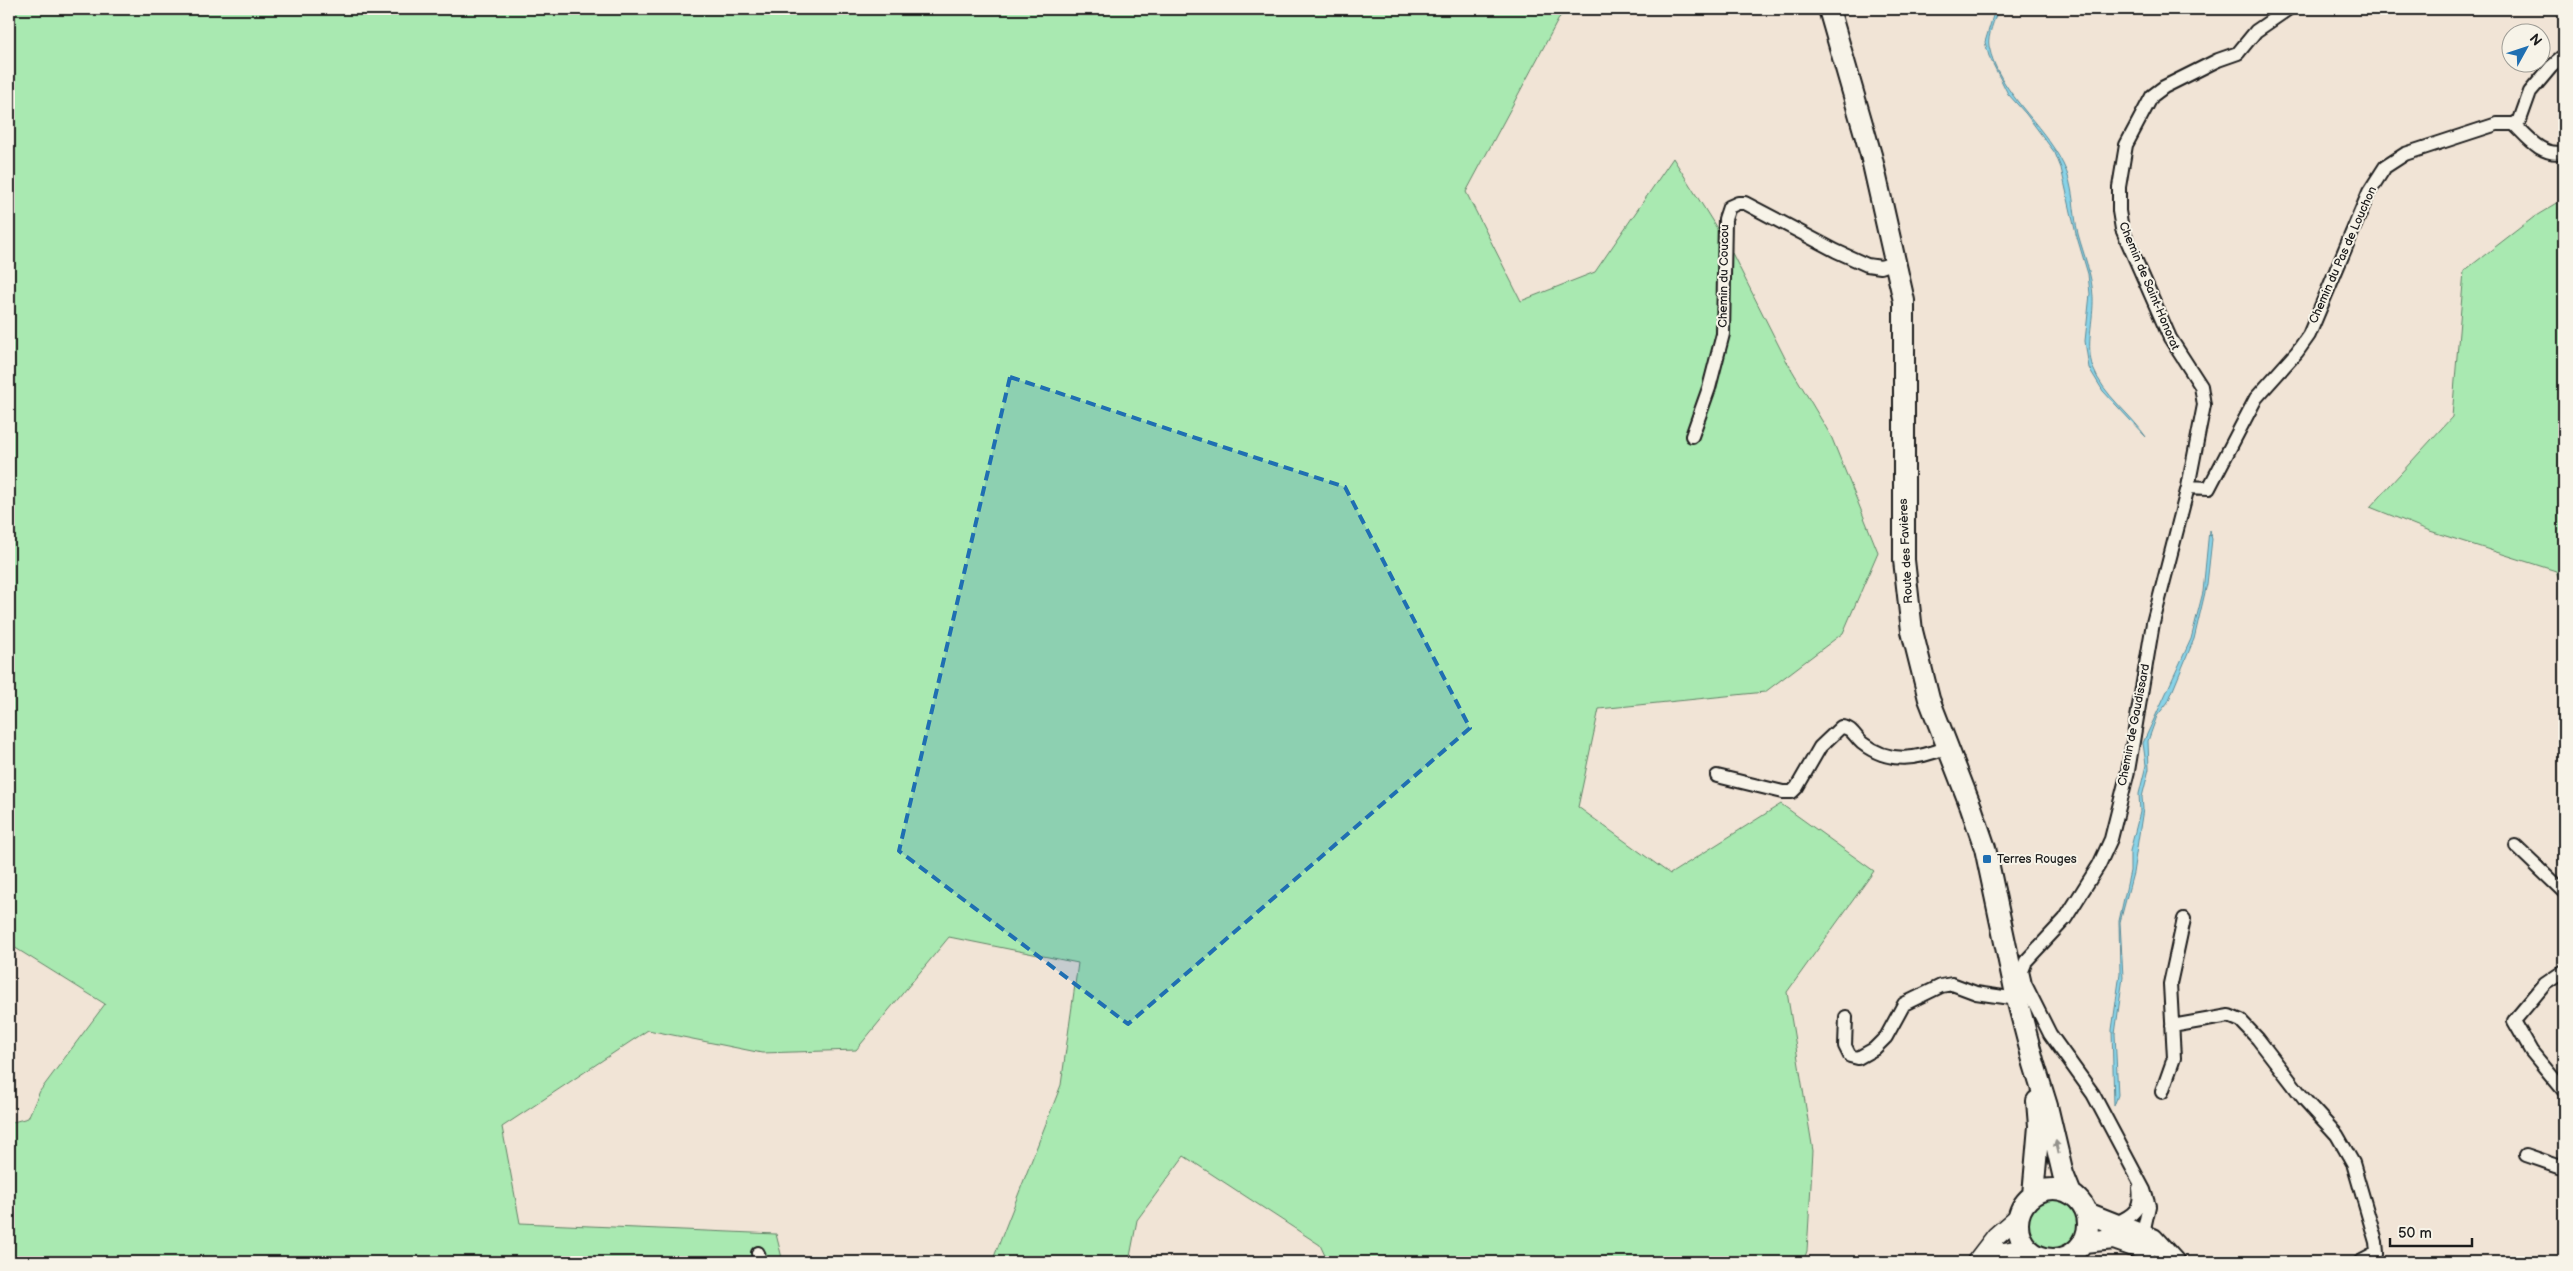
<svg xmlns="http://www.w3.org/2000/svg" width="2573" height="1271" viewBox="0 0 2573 1271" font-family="'Balsamiq Sans',sans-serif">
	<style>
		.green { fill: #a9e9b1; stroke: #628266 }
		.water { fill: #88d3e8; stroke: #5d8a96 }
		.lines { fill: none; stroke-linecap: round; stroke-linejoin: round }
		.street-casing { stroke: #1c1c1c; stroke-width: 16 }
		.secondary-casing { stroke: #1c1c1c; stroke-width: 21 }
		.primary-casing { stroke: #1c1c1c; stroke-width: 24 }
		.street { stroke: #f7f3e8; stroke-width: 12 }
		.secondary { stroke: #f7f3e8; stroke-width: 18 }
		.primary { stroke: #f7f3e8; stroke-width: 20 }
		.oneway { fill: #94928c }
		.marked { fill: #1f6fb2; fill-opacity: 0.2; stroke: #1f6fb2; stroke-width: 4; stroke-dasharray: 10 6; stroke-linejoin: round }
		.poi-dot { fill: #1f6fb2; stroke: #f7f3e8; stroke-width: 2 }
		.labels { text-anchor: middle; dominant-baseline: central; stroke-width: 4; stroke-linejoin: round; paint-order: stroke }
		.street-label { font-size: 12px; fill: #1c1c1c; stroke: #f7f3e8 }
		.poi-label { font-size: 12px; fill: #1c1c1c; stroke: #f7f3e8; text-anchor: start }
	</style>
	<rect width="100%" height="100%" fill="#f1e4d6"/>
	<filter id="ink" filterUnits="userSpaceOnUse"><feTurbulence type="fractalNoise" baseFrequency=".02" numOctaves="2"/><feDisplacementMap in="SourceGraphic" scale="10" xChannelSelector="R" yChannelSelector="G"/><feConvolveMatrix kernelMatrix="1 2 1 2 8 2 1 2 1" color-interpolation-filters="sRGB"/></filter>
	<g filter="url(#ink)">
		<!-- green -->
		<path class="green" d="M9,9H1564L1466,192L1521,301L1595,272L1673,158L1731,251L1786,360L1831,436L1878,552L1843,633L1765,692L1599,709L1578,807L1670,874L1781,804L1874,871L1787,992L1813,1151L1807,1251L1803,1262H1328L1320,1245L1184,1156L1137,1220L1129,1262H992L1061,1085L1078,963L949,937L856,1050L762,1053L648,1030L502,1127L520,1223L776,1234L783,1262H9V1123L28,1118L40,1091L105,1004L9,944Z
			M2564,199V592L2556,571L2430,531L2370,507L2452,417L2464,271L2534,217Z
			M2024 1224a29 29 0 1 1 58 0a29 29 0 1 1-58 0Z"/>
		<!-- water -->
		<path class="water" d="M1995,9H1998C1995,19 1987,36 1989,46C1998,92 2043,123 2063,164C2074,184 2073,212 2078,234C2084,256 2092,274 2093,297C2094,320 2085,346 2093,368C2104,396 2130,413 2146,437L2103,391L2089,368L2085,341L2090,294L2088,274L2076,234L2061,168L2055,153L2026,114L2008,94L1989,56L1985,42Z
			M2209,530L2212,539L2207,584L2194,639L2168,702L2157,716L2148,741L2149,769L2142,797L2143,809L2133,873L2120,922L2123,977L2115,1034L2118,1095L2114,1106L2112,1030L2120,973L2119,921L2130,871V851L2140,812L2139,794L2146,765L2143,743L2191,639L2203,592Z"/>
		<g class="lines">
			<defs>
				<path id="street" d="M2514,124C2528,138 2542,157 2564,152
					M1692,436L1709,388L1723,334L1725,219L1729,207L1738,203H1745L1836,251L1867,265L1881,267L1896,262
					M2188,487L2209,488L2256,398L2297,352L2309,335L2369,192L2385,167L2405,154L2497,124H2514L2520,120L2530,92L2551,67L2564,56
					M1717,776L1783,792H1792L1797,787L1820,747L1841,727C1852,727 1854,736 1862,743C1890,765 1918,759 1948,747
					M2516,846L2564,892
					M2564,971L2545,984L2514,1021L2531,1051L2564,1091
					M1846,1017L1845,1046L1850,1056L1858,1058L1874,1049L1886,1037L1904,1004L1941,986L1952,984L1976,993L2017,999
					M2172,1026L2229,1016L2241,1021L2258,1039L2304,1099L2337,1135L2353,1163L2376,1242L2377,1253L2360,1262
					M2162,1092L2174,1058L2170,984L2184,919
					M2526,1155L2564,1168
					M2116,1223C2134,1215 2142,1209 2139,1188
					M2136,1237L2143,1233L2149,1206L2144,1190L2093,1094L2050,1034L2025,984L2022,971L2026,961L2065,919L2099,865L2111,839L2128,771L2153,623L2188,487L2204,405L2201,386L2170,338L2122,229L2119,211V187L2126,145L2152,96L2164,87L2218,60L2238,53L2256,31L2288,9
					M758,1253L760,1262"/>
				<path id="secondary" d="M1981,1256L2026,1248
					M1976,1262L1996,1236L2019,1216"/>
				<path id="primary" d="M1829,9L1871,155L1904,301V560L1912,631L1929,699L1971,807L1985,848L2017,999L2034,1064L2047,1106L2063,1174L2071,1194
					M2018 1224a35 35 0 1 1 70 0a35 35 0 1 1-70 0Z
					M2033,1195L2039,1126L2037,1101
					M2087,1213L2153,1239L2174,1262
					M2084,1242L2114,1239L2145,1250"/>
			</defs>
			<!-- street casing -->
			<use href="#street" class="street-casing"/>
			<!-- secondary casing -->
			<use href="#secondary" class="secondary-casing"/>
			<!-- primary casing -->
			<use href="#primary" class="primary-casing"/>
			<!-- street -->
			<use href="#street" class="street"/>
			<!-- secondary -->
			<use href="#secondary" class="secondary"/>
			<!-- primary -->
			<use href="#primary" class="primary"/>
		</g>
		<!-- one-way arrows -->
		<defs><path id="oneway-solid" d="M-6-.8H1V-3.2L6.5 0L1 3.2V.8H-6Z" transform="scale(1.25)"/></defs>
		<use class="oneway" href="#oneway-solid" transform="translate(2057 1147) rotate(-103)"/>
	</g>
	<!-- marked area -->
	<path class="marked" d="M1010,377L1345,487L1470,728L1128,1024L899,851Z"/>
	<!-- markers -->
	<rect class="poi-dot" x="1982" y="854" width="10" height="10" rx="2.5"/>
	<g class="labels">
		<!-- street labels -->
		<g class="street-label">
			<text transform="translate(2343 255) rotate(-66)">Chemin du Pas de Louchon</text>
			<text transform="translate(1724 276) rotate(-89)">Chemin du Coucou</text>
			<text transform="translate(2149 286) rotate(67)">Chemin de Saint-Honorat</text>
			<text transform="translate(1906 551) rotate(-93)">Route des Favières</text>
			<text transform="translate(2134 725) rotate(-79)">Chemin de Gaudissard</text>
		</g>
		<!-- poi labels -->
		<g class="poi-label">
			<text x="1997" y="859">Terres Rouges</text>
		</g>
	</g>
	<!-- margin -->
	<rect width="2573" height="1271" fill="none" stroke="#f7f3e8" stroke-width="30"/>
	<rect x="15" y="15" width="2543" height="1241" fill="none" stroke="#1c1c1c" stroke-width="2" filter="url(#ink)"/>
	<!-- north arrow -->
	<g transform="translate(2526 48) rotate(50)"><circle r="24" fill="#f7f3e8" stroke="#9f9d96"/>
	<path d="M0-4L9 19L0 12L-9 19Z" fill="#1f6fb2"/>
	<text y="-8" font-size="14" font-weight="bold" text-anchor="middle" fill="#1c1c1c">N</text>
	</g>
	<!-- scale -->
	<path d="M2390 1238v8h82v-8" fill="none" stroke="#1c1c1c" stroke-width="2.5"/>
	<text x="2398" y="1238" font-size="15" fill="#1c1c1c" stroke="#f7f3e8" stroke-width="4" paint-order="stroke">50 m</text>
</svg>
